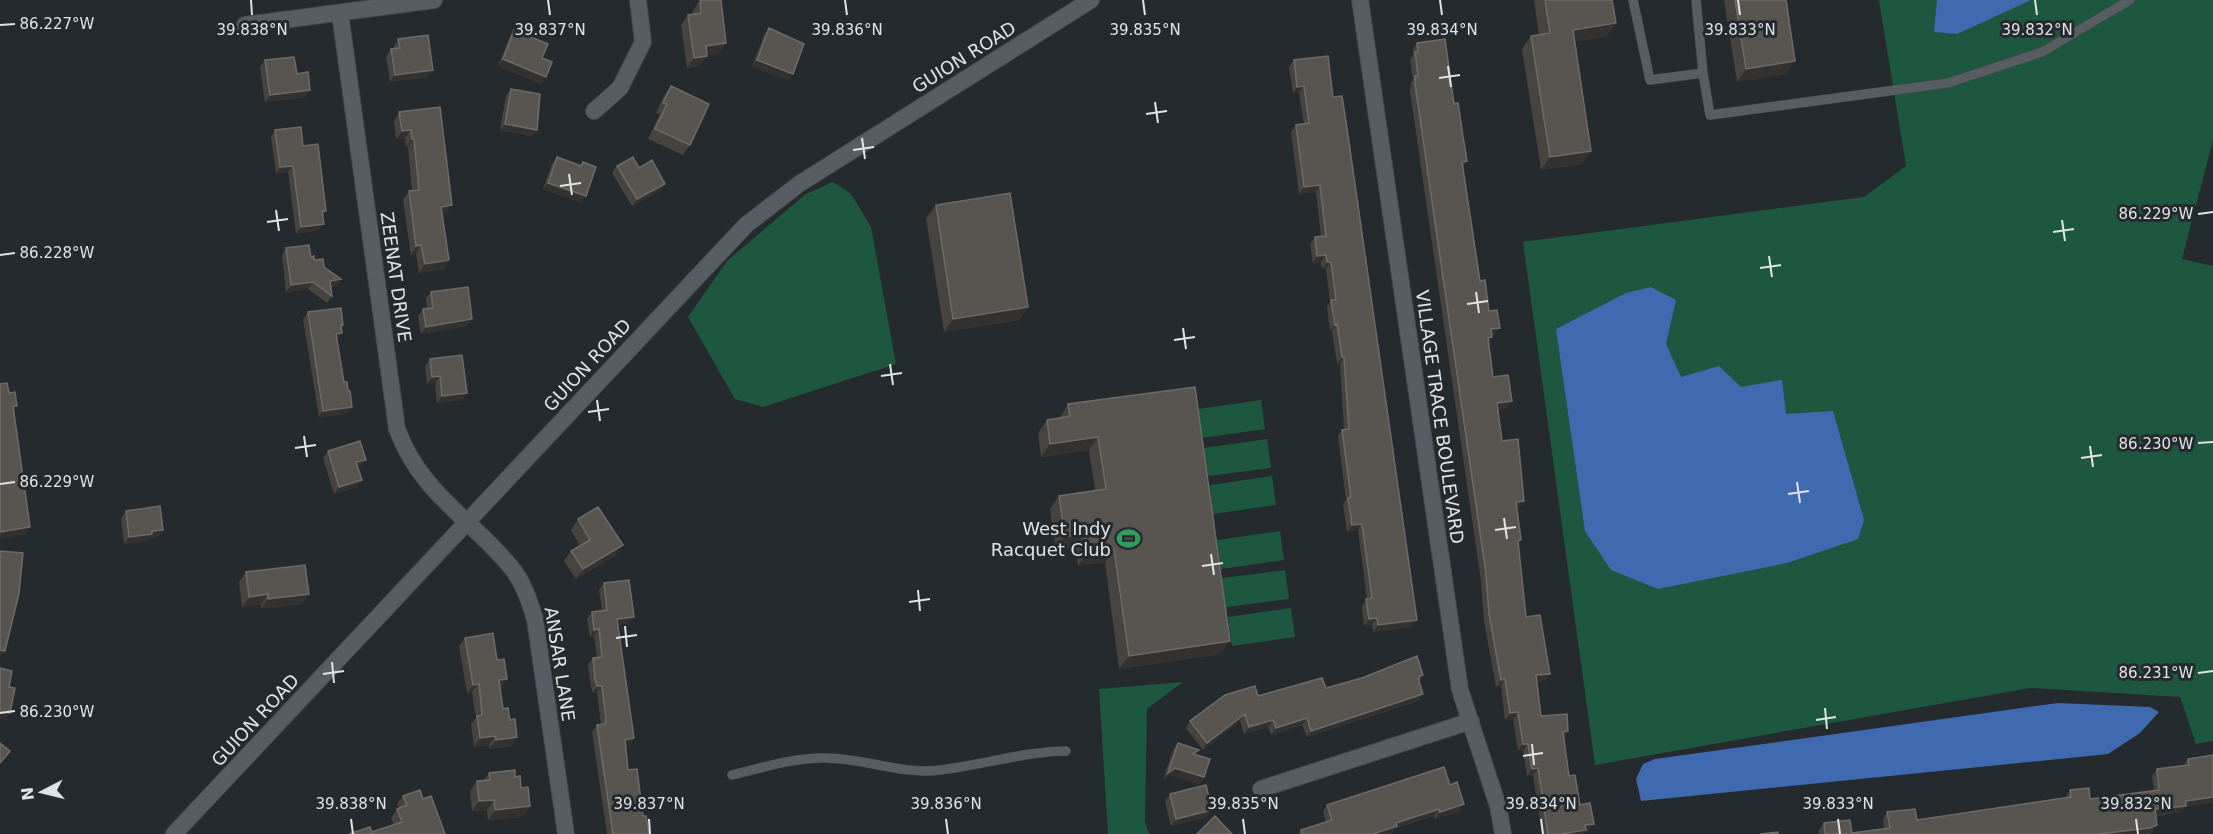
<svg xmlns="http://www.w3.org/2000/svg" width="2213" height="834" viewBox="0 0 2213 834" font-family="'DejaVu Sans',sans-serif">
	<style>
		.green { fill: #1e5740 }
		.water { fill: #3f6ab0 }
		.lines { fill: none; stroke-linecap: round; stroke-linejoin: round }
		.service-casing { stroke: #45484d; stroke-width: 10 }
		.minor-casing { stroke: #45484d; stroke-width: 18 }
		.tertiary-casing { stroke: #45484d; stroke-width: 18 }
		.service { stroke: #585d63; stroke-width: 9 }
		.minor { stroke: #585d63; stroke-width: 16 }
		.tertiary { stroke: #585d63; stroke-width: 16 }
		.wall { fill: #47443f }
		.shaded-wall { fill: #333231 }
		.building { fill: #585551; stroke: #6d6b68; stroke-width: 1.5 }
		.ticks { fill: none; stroke: #e0e3e6; stroke-width: 2 }
		.labels { text-anchor: middle; dominant-baseline: central; stroke-width: 6; stroke-linejoin: round; paint-order: stroke }
		.street-label { font-size: 18px; fill: #e0e3e6; stroke: #252a2f }
		.poi-label { font-size: 18px; fill: #e0e3e6; stroke: #252a2f; text-anchor: end }
		.ticks-label { font-size: 15px; text-anchor: middle; fill: #e0e3e6; stroke: #252a2f; stroke-width: 6; stroke-linejoin: round; paint-order: stroke }
	</style>
	<rect width="100%" height="100%" fill="#252a2f"/>
	<!-- green -->
	<path class="green" d="M1879,0H2213V140L2182,259L2213,266V741L2196,744L2180,697L2030,688L1595,765L1523,242L1864,197L1906,166Z
		M833,182L851,194L871,227L896,364L763,407L735,399L688,317L727,261L806,194Z
		M1261,400L1265,429L1202,438L1198,409Z
		M1267,439L1271,468L1208,476L1204,448Z
		M1272,476L1276,505L1213,514L1210,485Z
		M1280,531L1284,560L1221,569L1217,540Z
		M1285,570L1289,599L1226,607L1222,578Z
		M1291,608L1295,637L1232,646L1228,617Z
		M1183,682L1147,709L1145,821L1149,834H1108L1099,689Z"/>
	<!-- water -->
	<path class="water" d="M1937,0H2031L1957,34L1934,32Z
		M1651,287L1676,300L1666,344L1681,377L1719,366L1741,387L1782,380L1786,414L1833,411L1864,520L1858,539L1787,563L1658,589L1611,570L1585,531L1556,329L1626,293Z
		M2058,703L2150,707L2159,712L2140,733L2108,754L1641,801L1636,779L1643,764L1655,759Z"/>
	<g class="lines">
		<defs>
			<path id="service" d="M1633,0L1650,80L1703,73L1696,0
				M1703,73L1710,115L1948,83L2042,52L2130,0
				M732,775C762,768 795,757 826,758C864,758 902,775 940,770C983,765 1022,752 1066,751"/>
			<path id="minor" d="M1360,0L1460,690L1498,806L1503,834
				M340,13L397,429C420,492 469,517 510,566C523,581 529,600 535,619L566,834
				M245,25L434,0
				M594,111L620,88L643,42L638,0
				M1261,789L1471,721"/>
			<path id="tertiary" d="M174,834L746,225L799,184L1091,0"/>
		</defs>
		<!-- service casing -->
		<use href="#service" class="service-casing"/>
		<!-- minor casing -->
		<use href="#minor" class="minor-casing"/>
		<!-- tertiary casing -->
		<use href="#tertiary" class="tertiary-casing"/>
		<!-- service -->
		<use href="#service" class="service"/>
		<!-- minor -->
		<use href="#minor" class="minor"/>
		<!-- tertiary -->
		<use href="#tertiary" class="tertiary"/>
	</g>
	<!-- wall -->
	<path class="wall" d="M700,0L719,54L707,55L700,66L687,68L681,25L688,15L693,14V11Z
		M1534,0H1612L1616,23L1606,37L1575,41L1591,151L1582,164L1541,170L1522,49L1531,36L1539,35Z
		M1724,0H1786V74L1737,82Z
		M769,28L793,74L788,80L752,67L764,35Z
		M514,30L546,77L541,84L498,66L510,37Z
		M398,39L428,77L390,82L386,56L391,49H394V46Z
		M1417,43L1454,104L1467,161L1463,166L1480,281L1495,335H1491L1489,342L1493,377L1507,408L1498,409L1502,441L1524,501L1519,508H1517L1518,544L1526,617L1550,674L1545,681L1536,682L1541,716L1568,731L1564,738L1569,776L1589,831L1585,832L1583,834H1542L1533,775L1527,776L1523,751H1518L1513,719L1505,720L1501,686L1496,687L1484,621L1481,581L1410,91L1411,83L1413,80L1410,59L1413,55V49Z
		M265,60L297,74L310,90L305,97L265,102L260,67Z
		M1294,60L1333,97L1412,627L1373,632L1372,624L1364,626L1362,606L1367,599L1358,530L1347,532L1343,504L1346,500L1338,436L1342,430L1344,429L1340,364H1337L1332,331H1330L1327,307L1330,302L1326,269H1322L1321,262L1313,263L1310,244L1315,237L1321,236L1316,192L1299,194L1291,132L1296,125L1304,124L1299,93H1293L1289,67Z
		M671,86L690,145L683,155L648,139L660,114L656,113L664,96Z
		M511,89L532,136L500,130L506,96Z
		M440,107L446,214H442L449,260L444,269L419,273L416,254L411,255L403,200L409,191H412L408,147H406L405,138L396,139L394,121L399,112Z
		M275,130L326,211L323,216L319,230L296,234L288,172L276,174L271,137Z
		M557,157L580,166L583,162L581,203L543,189L552,164Z
		M617,166L639,168L660,191L632,206L612,173Z
		M936,205L1028,307L1019,320L944,332L926,218Z
		M286,248L311,257L341,279L336,286L330,287L332,296L327,303L308,289L286,292L282,255Z
		M431,292L472,319L467,326L421,334L418,316L423,309H427L426,298Z
		M308,312L343,325L341,328L342,333L337,340L344,382L352,407L347,414L319,417L303,319Z
		M430,359L467,393L462,400L437,403L435,383L427,384L425,366Z
		M1195,387L1221,654L1119,669L1105,562L1078,566L1075,547L1056,550L1050,509L1059,496L1095,490L1089,450L1041,457L1038,433L1047,420L1060,418L1068,404Z
		M328,451L366,460L361,466L358,467L357,487L334,494L323,458Z
		M126,511L163,530L158,537L149,538L147,541L124,544L121,518Z
		M578,519L616,555L576,579L564,561L571,551L580,546L571,530Z
		M246,572L309,594L302,604L261,609V604L242,607L239,582Z
		M604,583L634,617L629,623L618,625L634,738L629,745L625,746L628,770L649,834H607L592,732L597,725H601L597,692L593,693L591,686L588,665L593,658L597,657L594,636L590,637L587,619L592,612L602,610L599,590Z
		M465,638L501,688H500L503,709L510,720L517,737L511,746L489,749V745L474,747L471,724L476,718L472,692L467,693L459,646Z
		M1423,675L1419,681L1418,701L1307,737L1302,725L1271,735L1268,727L1244,734L1240,721L1203,750L1186,728L1190,721L1258,696Z
		M1178,743L1199,750L1195,754L1204,777L1199,784L1170,775L1163,780L1173,750Z
		M2213,755L2181,812L2156,816L2152,832L2148,834H1819V830L1824,823L1852,833L1884,829L1883,819L1887,812L1917,820L2065,798L2070,790L2090,799L2154,790L2152,776L2157,769L2183,766L2188,759Z
		M489,773L515,777L530,806L523,817L488,820L487,810L472,811L470,791L477,781L484,780Z
		M1450,785L1460,811L1435,819L1434,816L1396,828L1393,833L1389,834H1298L1301,830L1326,822L1323,812L1327,805Z
		M1170,794L1207,817L1171,826L1165,801Z
		M403,796L423,799L445,834H349L372,832L394,825L391,818L397,809L399,808L397,804Z"/>
	<!-- shaded-wall -->
	<path class="shaded-wall" d="M1616,23L1606,37L1564,43L1573,30Z
		M726,43L719,54L699,56L706,46Z
		M707,56L700,66L687,68L694,58Z
		M503,59L546,77L541,84L498,66Z
		M757,60L793,74L788,80L752,67Z
		M1795,61L1786,74L1737,82L1746,69Z
		M433,70L428,77L390,82L395,75Z
		M1304,86L1299,93H1293L1297,87Z
		M310,90L305,97L265,102L270,95Z
		M505,124L537,130L532,136L500,130Z
		M411,130L405,138L396,139L402,131Z
		M412,139H414L408,147H406Z
		M1591,151L1582,164L1541,170L1550,157Z
		M293,166L288,172L276,174L280,167Z
		M548,183L586,196L581,203L543,189Z
		M665,184L660,191L632,206L637,199Z
		M1320,185L1316,192L1299,194L1304,187Z
		M452,205L446,214L435,215L441,207Z
		M324,224L319,230L296,234L301,227Z
		M421,245L416,254L411,255L416,246Z
		M1326,255L1321,262L1313,263L1317,256Z
		M449,260L444,269L419,273L425,264Z
		M1327,262H1331L1326,269H1322Z
		M341,279L336,286L325,288L330,281Z
		M313,282L308,289L286,292L291,285Z
		M1028,307L1019,320L944,332L953,319Z
		M472,319L467,326L421,334L426,327Z
		M1337,324L1332,331H1330L1335,325Z
		M1500,328L1495,335L1486,336L1491,329Z
		M342,333L337,340L336,334Z
		M1342,357H1344L1340,364H1337Z
		M440,376L435,383L427,384L432,377Z
		M467,393L462,400L437,403L442,396Z
		M1512,401L1507,408L1492,410L1497,403Z
		M352,407L347,414L319,417L323,411Z
		M1098,437L1089,450L1041,457L1050,444Z
		M366,460L361,466L352,469L356,462Z
		M362,480L357,487L334,494L339,487Z
		M1524,501L1519,508L1512,509L1516,502Z
		M1362,524L1358,530L1347,532L1352,525Z
		M30,527L24,535L0,539V532Z
		M163,530L158,537L149,538L147,541L124,544L129,537L152,531Z
		M1084,534L1075,547L1056,550L1065,537Z
		M623,545L616,555L576,579L583,569Z
		M1114,549L1105,562L1078,566L1087,553Z
		M268,594L261,604L242,607L249,597Z
		M309,594L302,604L261,609L268,599Z
		M634,617L629,623L612,626L617,619Z
		M1377,618L1372,624L1364,626L1369,619Z
		M1417,620L1412,627L1373,632L1378,625Z
		M599,629L594,636L590,637L594,630Z
		M1230,641L1221,654L1119,669L1129,656Z
		M0,650L5,651L0,658Z
		M1550,674L1545,681L1531,682L1536,675Z
		M507,679L501,688L493,689L499,680Z
		M1505,679L1501,686L1496,687L1501,680Z
		M479,684L472,692L467,693L473,685Z
		M597,686H602L597,692L593,693Z
		M1423,694L1418,701L1307,737L1311,731Z
		M0,711L10,713L6,720L0,719Z
		M1518,712L1513,719L1505,720L1510,713Z
		M1245,714L1240,721L1203,750L1207,743Z
		M1307,718L1302,725L1271,735L1276,728Z
		M1273,720L1268,727L1244,734L1249,727Z
		M1568,731L1564,738L1563,732Z
		M495,736L489,745L474,747L480,738Z
		M517,737L511,746L489,749L496,740Z
		M634,738L629,745L620,746L625,740Z
		M1523,744H1528L1523,751H1518Z
		M1175,768L1204,777L1199,784L1170,775L1163,780L1168,773Z
		M1538,768L1533,775L1527,776L1532,769Z
		M2213,797V803L2185,807L2181,812L2150,816L2155,809L2186,801Z
		M494,800L487,810L472,811L479,801Z
		M1464,804L1460,811L1435,819L1440,812Z
		M530,806L523,817L488,820L495,810Z
		M1439,809L1434,816L1396,828L1393,833L1389,834H1373L1396,823Z
		M1212,810L1207,817L1171,826L1176,819Z
		M1594,824L1589,831L1585,832L1583,834H1561L1585,825Z
		M2157,825L2152,832L2148,834H2099Z"/>
	<!-- building -->
	<path class="building" d="M700,0H721L726,43L706,46L707,56L694,58L688,15L701,13Z
		M1545,0H1612L1616,23L1573,30L1591,151L1550,157L1531,36L1550,33Z
		M1735,0H1786L1795,61L1746,69Z
		M769,28L804,44L793,74L757,60Z
		M514,30L548,44L542,58L552,62L546,77L503,59Z
		M428,35L433,70L395,75L391,49L400,48L398,39Z
		M1445,39L1454,104L1458,103L1463,136L1467,161L1462,162L1480,281L1485,280L1489,311L1497,310L1500,328L1491,329L1492,337L1488,338L1493,377L1508,375L1512,401L1497,403L1502,441L1518,439L1524,501L1516,502L1521,540L1518,541L1526,617L1540,615L1550,674L1536,675L1541,716L1567,714L1568,731L1563,732L1569,776L1575,775L1580,805L1590,803L1594,824L1585,825L1586,830L1561,834H1548L1538,768L1532,769L1528,744H1523L1518,712L1510,713L1505,679L1501,680L1489,614L1486,574L1415,84V76H1418L1415,52H1418L1417,43Z
		M1328,56L1333,97L1342,96L1347,128L1417,620L1378,625L1377,618L1369,619L1366,599L1372,598L1362,524L1352,525L1348,498L1351,497L1342,430L1349,429L1344,357H1342L1337,324L1335,325L1331,300H1336L1331,262H1327L1326,255L1317,256L1315,237L1326,236L1320,185L1304,187L1296,125L1309,123L1304,86L1297,87L1294,60Z
		M294,57L297,74L308,72L310,90L270,95L265,60Z
		M671,86L709,104L690,145L655,129L667,104L663,103Z
		M511,89L540,94L537,130L505,124Z
		M440,107L452,205L441,207L449,260L425,264L421,245L416,246L409,191L419,190L414,139H412L411,130L402,131L399,112Z
		M301,127L303,146L318,144L326,211H322L324,224L301,227L293,166L280,167L275,130Z
		M557,157L581,166L583,162L596,167L586,196L548,183Z
		M633,157L639,168L652,160L665,184L637,199L617,166Z
		M1010,193L1028,307L953,319L936,205Z
		M309,245L311,257L314,256V260L323,259L324,267L341,279L330,281L332,296L313,282L291,285L286,248Z
		M468,287L472,319L426,327L423,309L433,308L431,292Z
		M341,308L343,325H341L342,333L336,334L344,382H347L348,391H350L352,407L323,411L308,312Z
		M462,355L467,393L442,396L440,376L432,377L430,359Z
		M7,383L9,393L15,392L17,406H13L30,527L0,532V384Z
		M1195,387L1230,641L1129,656L1114,549L1087,553L1084,534L1065,537L1059,496L1106,489L1098,437L1050,444L1047,420L1070,416L1068,404Z
		M360,441L366,460L356,462L362,480L339,487L328,451Z
		M160,506L163,530L152,531V534L129,537L126,511Z
		M598,507L623,545L583,569L571,551L590,540L578,519Z
		M0,551L23,553L19,593L5,651L0,650Z
		M305,565L309,594L268,599V594L249,597L246,572Z
		M629,580L634,617L617,619L634,738L625,740L628,770L637,769L643,816H646L649,834H613L597,725L605,724L606,719L602,686H597L595,679L593,658L602,657L599,629L594,630L592,612L607,610L604,583Z
		M493,633L497,660L504,659L507,679L499,680L503,709L508,708L510,720L515,719L517,737L496,740L495,736L480,738L477,716L482,715L479,684L473,685L465,638Z
		M1417,656L1423,675L1419,676V681L1423,694L1311,731L1307,718L1276,728L1273,720L1249,727L1245,714L1207,743L1190,721L1225,695L1255,686L1258,696L1322,678L1326,688L1362,678Z
		M0,668L12,671L9,687L15,688L10,713L0,711Z
		M0,743L10,751L0,763Z
		M1178,743L1199,750L1193,754L1210,759L1204,777L1175,768L1168,773Z
		M2213,755V797L2186,801V806L2155,809L2157,825L2150,828L2099,834H1825L1824,823L1850,820L1852,833L1890,828L1887,812L1915,809L1917,820L2071,797L2070,790L2089,788L2090,799L2159,790L2157,769L2189,765L2188,759Z
		M1444,767L1450,785L1457,782L1464,804L1440,812L1439,809L1396,823L1397,826L1373,834H1302L1301,830L1332,820L1327,805Z
		M515,770V777L520,776L521,788L528,787L530,806L495,810L494,800L479,801L477,781L490,780L489,773Z
		M1206,785L1212,810L1176,819L1170,794Z
		M420,790L423,799L431,796L445,834H349L370,827L372,832L402,822L397,809L407,805L403,796Z
		M1215,816L1232,834H1197Z
		M1778,832V834H1760Z"/>
	<!-- ticks -->
	<path class="ticks" d="M251,0L252,15M548,0L550,15M845,0L847,15M1143,0L1145,15M1440,0L1442,15M1738,0L1740,15M2035,0L2037,15M0,25L15,24M1448,66L1451,87M1439,78L1460,75M1155,102L1158,123M1146,114L1167,111M862,138L865,159M853,150L874,147M569,174L572,195M560,186L581,183M276,210L279,231M2198,214L2213,212M2062,220L2065,241M267,222L288,219M2053,232L2074,229M0,255L15,253M1769,256L1772,277M1760,268L1781,265M1476,292L1479,313M1467,304L1488,301M1183,328L1186,349M1174,340L1195,337M890,364L893,385M881,376L902,373M597,400L600,421M588,412L609,409M304,436L307,457M2198,443L2213,442M2090,446L2093,467M295,448L316,445M2081,458L2102,455M1797,482L1800,503M0,484L15,482M1788,494L1809,491M1504,518L1507,539M1495,530L1516,527M1211,554L1214,575M1202,566L1223,563M918,590L920,611M909,602L930,599M625,626L627,647M616,638L637,635M332,662L334,683M2198,673L2213,671M323,674L344,671M1825,708L1827,729M0,713L15,711M1816,720L1836,717M1532,744L1534,765M1523,756L1543,753M351,819L353,834M649,819L650,834M946,819L948,834M1243,819L1245,834M1541,819L1543,834M1838,819L1840,834M2136,819L2138,834"/>
	<!-- icons -->
	<defs>
		<symbol id="stadium-bare" viewBox="-9 -9 18 18"><path d="M0-5a6.5 5 0 1 0 0 10a6.5 5 0 1 0 0-10ZM-3.5-1.8h7v3.6h-7Z" fill="#2e9e5b" stroke="#252a2f" stroke-width="2.5" paint-order="stroke"/></symbol>
	</defs>
	<g fill-rule="evenodd">
		<use href="#stadium-bare" x="1112" y="522" width="33" height="33"/>
	</g>
	<g class="labels">
		<!-- street labels -->
		<g class="street-label">
			<text transform="translate(964 57) rotate(-32)">GUION ROAD</text>
			<text transform="translate(396 277) rotate(82)">ZEENAT DRIVE</text>
			<text transform="translate(587 365) rotate(-47)">GUION ROAD</text>
			<text transform="translate(1440 417) rotate(82)">VILLAGE TRACE BOULEVARD</text>
			<text transform="translate(560 664) rotate(81)">ANSAR LANE</text>
			<text transform="translate(255 720) rotate(-47)">GUION ROAD</text>
		</g>
		<!-- poi labels -->
		<g class="poi-label">
			<text x="1111" y="528">West Indy<tspan x="1111" dy="21">Racquet Club</tspan></text>
		</g>
	</g>
	<g class="ticks-label">
		<text x="57" y="29">86.227°W</text>
		<text x="252" y="35">39.838°N</text>
		<text x="550" y="35">39.837°N</text>
		<text x="847" y="35">39.836°N</text>
		<text x="1145" y="35">39.835°N</text>
		<text x="1442" y="35">39.834°N</text>
		<text x="1740" y="35">39.833°N</text>
		<text x="2037" y="35">39.832°N</text>
		<text x="2156" y="219">86.229°W</text>
		<text x="57" y="258">86.228°W</text>
		<text x="2156" y="449">86.230°W</text>
		<text x="57" y="487">86.229°W</text>
		<text x="2156" y="678">86.231°W</text>
		<text x="57" y="717">86.230°W</text>
		<text x="351" y="809">39.838°N</text>
		<text x="649" y="809">39.837°N</text>
		<text x="946" y="809">39.836°N</text>
		<text x="1243" y="809">39.835°N</text>
		<text x="1541" y="809">39.834°N</text>
		<text x="1838" y="809">39.833°N</text>
		<text x="2136" y="809">39.832°N</text>
	</g>
	<!-- north arrow -->
	<g transform="translate(42 792) rotate(263)" stroke="#252a2f" stroke-width="4.5" paint-order="stroke">
	<path d="M0-4.5L10 22L0 15L-10 22Z" fill="#e0e3e6"/>
	<text y="-9" font-size="16" font-weight="bold" text-anchor="middle" fill="#e0e3e6">N</text>
	</g>
</svg>
